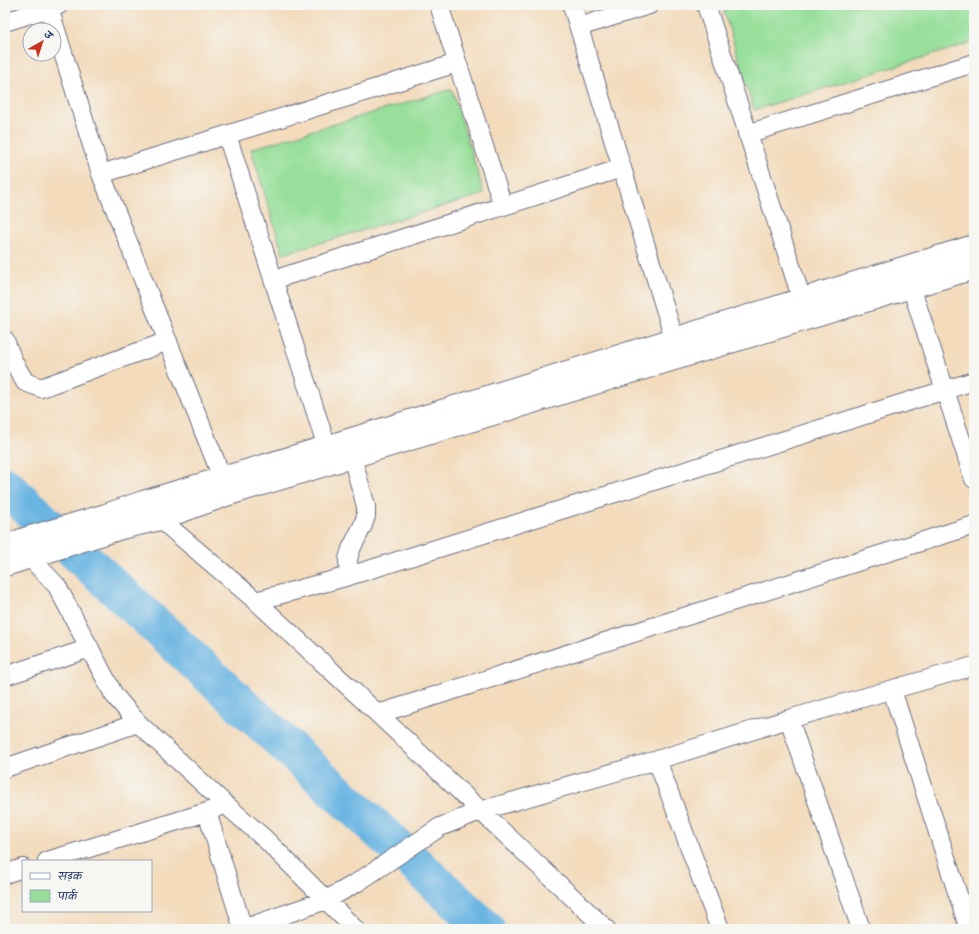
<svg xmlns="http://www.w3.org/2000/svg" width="979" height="934" viewBox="0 0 979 934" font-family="Kalam,'Playpen Sans Deva',sans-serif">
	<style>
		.green { fill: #97df9a; stroke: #59877c }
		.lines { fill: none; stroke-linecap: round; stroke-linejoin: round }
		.river { stroke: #68b4e2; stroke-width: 38 }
		.minor-casing { stroke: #676b7f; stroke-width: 20 }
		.tertiary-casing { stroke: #676b7f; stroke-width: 24 }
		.minor { stroke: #fff; stroke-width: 18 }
		.tertiary { stroke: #fff; stroke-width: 22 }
	</style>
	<rect width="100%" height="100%" fill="#f6f6f2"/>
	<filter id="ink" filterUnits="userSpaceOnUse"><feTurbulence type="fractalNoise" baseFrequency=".025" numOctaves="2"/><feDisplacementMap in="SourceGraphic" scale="8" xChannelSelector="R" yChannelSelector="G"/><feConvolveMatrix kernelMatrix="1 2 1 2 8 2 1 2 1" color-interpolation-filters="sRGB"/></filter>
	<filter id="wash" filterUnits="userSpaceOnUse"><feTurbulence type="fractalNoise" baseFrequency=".012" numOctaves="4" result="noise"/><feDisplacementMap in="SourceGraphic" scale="16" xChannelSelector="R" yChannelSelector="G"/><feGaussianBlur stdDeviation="0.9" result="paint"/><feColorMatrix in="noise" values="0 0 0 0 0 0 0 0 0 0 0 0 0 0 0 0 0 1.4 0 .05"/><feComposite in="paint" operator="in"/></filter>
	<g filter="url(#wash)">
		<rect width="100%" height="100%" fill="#f3dbbc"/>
		<!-- green -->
		<path class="green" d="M722,5H974V42L754,110Z
			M452,89L484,194L283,254L251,149Z"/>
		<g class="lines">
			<!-- river -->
			<path class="river" d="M5,486L168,637L486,929"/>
		</g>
	</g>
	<g filter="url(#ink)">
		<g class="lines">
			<defs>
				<path id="minor" d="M439,5L503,206
					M572,5L678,351
					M706,5L806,312
					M49,8L101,174L227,490
					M5,22L59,5
					M579,27L649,5
					M747,134L974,63
					M227,135L331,460
					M101,174L457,63
					M907,274L974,479
					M273,280L622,168
					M5,340L13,361L25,382L41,388L168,341
					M152,511L160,519L256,601L378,714L606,929
					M22,549L57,586L114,695L138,723L225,804L265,839L355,929
					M349,576L348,559L351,549L363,525L366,516V506L352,457
					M256,601L349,576L974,381
					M5,676L90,648
					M892,690L969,929
					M378,714L974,525
					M789,719L861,929
					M657,760L720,929
					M5,768L138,723
					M207,812L243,929
					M47,861L207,812L225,804
					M5,874L23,868
					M243,929L326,900L358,882L440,827L480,811L657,760L789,719L974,666"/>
				<path id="tertiary" d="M5,546L27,538L106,515L143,502L326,447L974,246
					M5,565L121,528L160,519L229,494L974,268"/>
			</defs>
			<!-- minor casing -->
			<use href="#minor" class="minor-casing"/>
			<!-- tertiary casing -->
			<use href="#tertiary" class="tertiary-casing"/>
			<!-- minor -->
			<use href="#minor" class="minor"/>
			<!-- tertiary -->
			<use href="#tertiary" class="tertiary"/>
		</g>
	</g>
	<!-- margin -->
	<rect width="979" height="934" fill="none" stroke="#f6f6f2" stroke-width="20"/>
	<!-- legend -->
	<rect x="22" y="860" width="130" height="52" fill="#f6f6f2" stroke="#9ea6b7"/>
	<rect x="30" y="873" width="20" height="6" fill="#ffffff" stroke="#9ea6b7"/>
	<text x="58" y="880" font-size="12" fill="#1b2f5e">सड़क</text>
	<rect x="30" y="890" width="20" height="12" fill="#97df9a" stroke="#9ea6b7"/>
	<text x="58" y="900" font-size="12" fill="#1b2f5e">पार्क</text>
	<!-- north arrow -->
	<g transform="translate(42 42) rotate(39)"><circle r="19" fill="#f6f6f2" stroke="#9ea6b7"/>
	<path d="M0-3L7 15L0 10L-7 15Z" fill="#c8321e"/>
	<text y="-6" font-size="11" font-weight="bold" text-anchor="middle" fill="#1b2f5e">उ</text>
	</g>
</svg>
